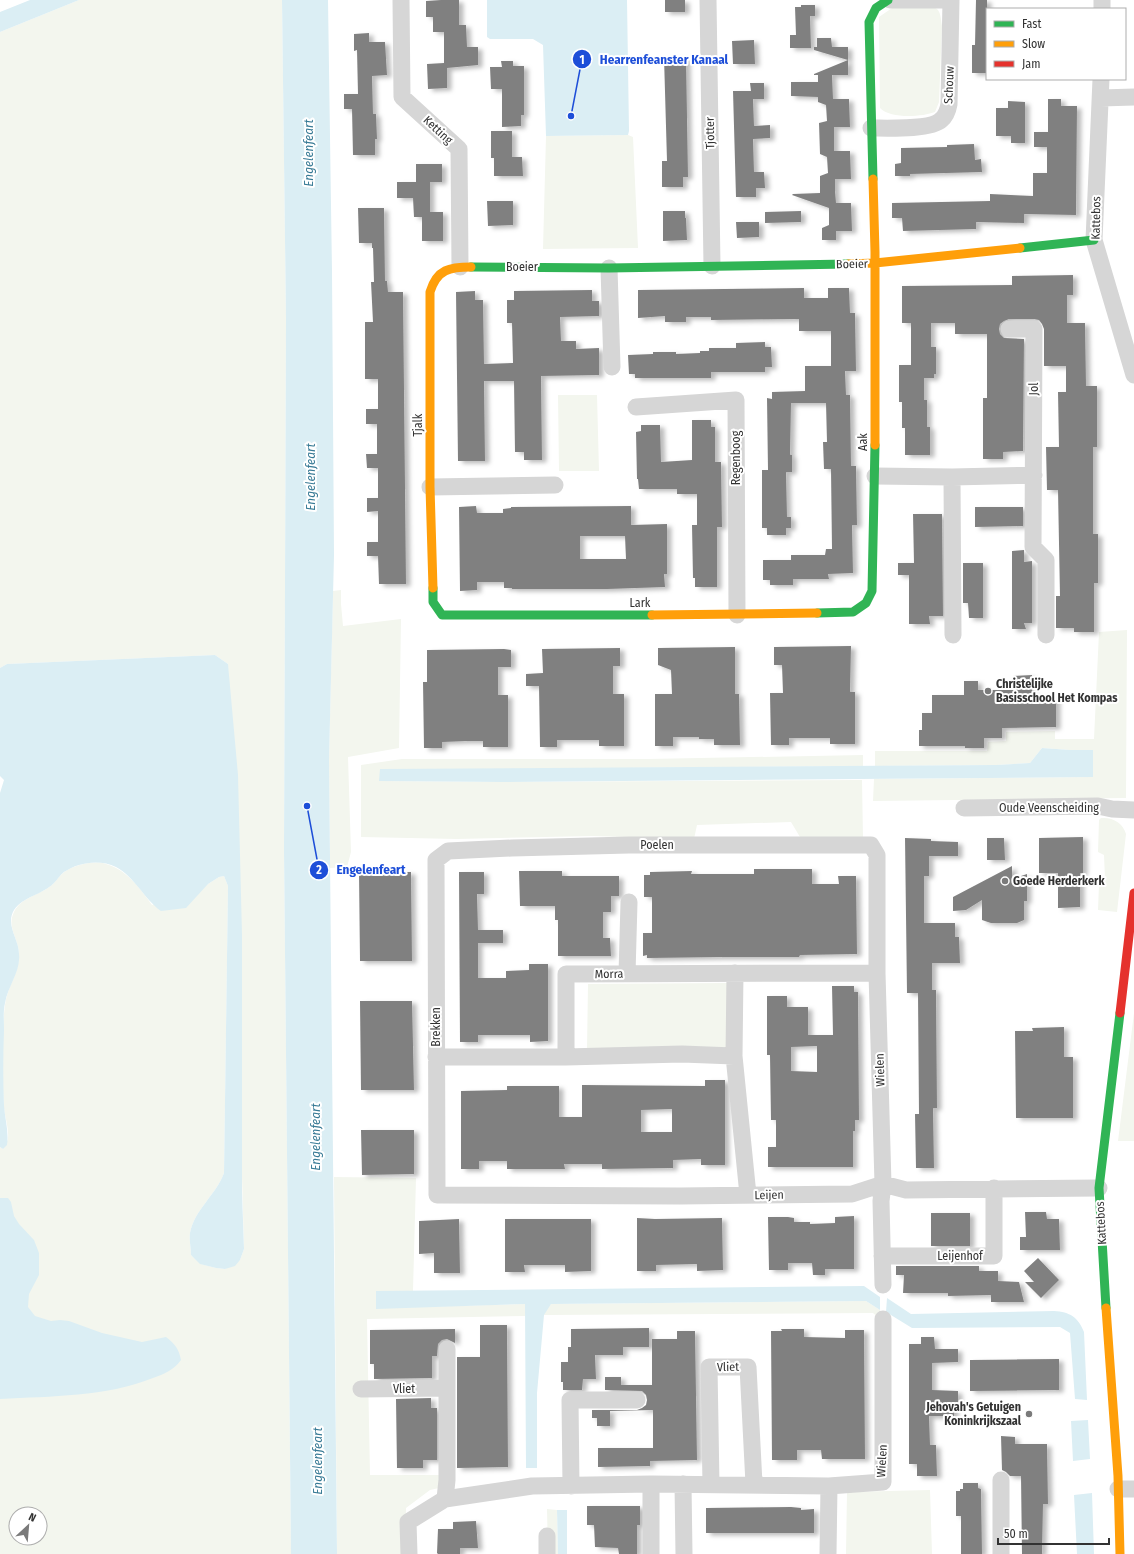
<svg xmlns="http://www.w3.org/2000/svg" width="1134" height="1554" viewBox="0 0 1134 1554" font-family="'Fira Sans Condensed',sans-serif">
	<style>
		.green { fill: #f3f6ee; fill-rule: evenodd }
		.water { fill: #dbeef4 }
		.building { fill: #808080; fill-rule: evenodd; filter: url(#shadow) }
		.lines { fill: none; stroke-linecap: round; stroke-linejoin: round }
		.street { stroke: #d6d6d6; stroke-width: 17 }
		.fast { stroke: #30b455; stroke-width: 9 }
		.slow { stroke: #ff9f0a; stroke-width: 9 }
		.jam { stroke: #e5322d; stroke-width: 9 }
		.poi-dot { fill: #7a7a7a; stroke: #fff; stroke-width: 1.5 }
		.labels { text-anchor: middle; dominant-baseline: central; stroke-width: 4; stroke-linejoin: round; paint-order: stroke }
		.street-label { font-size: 12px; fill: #323232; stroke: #fff }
		.poi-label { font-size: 12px; font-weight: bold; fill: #323232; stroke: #fff; text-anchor: start }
		.water-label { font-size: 13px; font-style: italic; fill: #377a95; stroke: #fff }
		.leader { fill: none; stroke: #1d4ed8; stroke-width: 1.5 }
		.callout-dot { fill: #1d4ed8; stroke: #fff; stroke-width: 1.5 }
		.mark-label { font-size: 12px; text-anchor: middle; font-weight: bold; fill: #fff }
		.callout-label { font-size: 13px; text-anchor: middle; font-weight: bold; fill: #1d4ed8; stroke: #fff; stroke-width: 4; stroke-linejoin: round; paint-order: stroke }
	</style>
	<defs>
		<filter id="shadow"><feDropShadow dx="4.5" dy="2.5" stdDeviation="2" flood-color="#0004"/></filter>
	</defs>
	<rect width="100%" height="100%" fill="#fff"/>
	<!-- green -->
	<path class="green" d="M79,0H282L286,319L284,851L291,1554H0V1147L3,1149C4,1146 8,1141 8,1138C9,1129 5,1117 4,1108C2,1076 1,1036 5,1005C7,987 19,973 19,956C20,940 6,928 14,912C21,897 41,895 53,884C56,881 59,876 63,873C73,865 94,860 106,864C127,870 140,888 152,905L208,884L219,877L224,876L228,886L224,1173C216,1195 194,1210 190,1233C189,1240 191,1248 191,1255L201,1264L216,1268L225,1269L240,1260L244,1249L228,664L215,655L7,664L0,668V32ZM16,1514H40V1538H16Z
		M895,6C905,6 931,3 938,10C941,14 941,21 942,26L939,102L935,112C922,117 890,119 880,108L879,17Z
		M628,135L633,137L638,248L543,249L546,136Z
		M558,395H597L599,471H559Z
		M341,590V604L343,626L401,619L399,748L348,757L351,852L347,867L330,868L329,760L333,591Z
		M1127,630L1126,798L873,801L874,779L1092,777L1093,750H1070L1042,748L1030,763L996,765L875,766V751H987L988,742L1006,741V732L1055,731V739H1094L1099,632Z
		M863,755V766L512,769L379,781L502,782L862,780L863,839L800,837L791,822L697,825L694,839L592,836L457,839L361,837V765L402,759H648Z
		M1101,818C1113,817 1123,823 1126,834L1117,912L1098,910L1099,884L1105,879L1104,855L1098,852L1099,820Z
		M729,983L728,1050H587L588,984Z
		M1134,1013V1141H1118Z
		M334,1177L416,1178L413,1291H376V1308L525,1304V1316L367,1319L370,1475H439V1488L430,1490L406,1508L405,1554H337Z
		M866,1301L880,1310V1319L873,1313L544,1315L545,1309L551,1304Z
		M930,1490L932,1554H846L847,1492Z
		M547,1509L557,1510L558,1554H548Z"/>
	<!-- water -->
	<path class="water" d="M30,0H79L0,32V12Z
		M282,0H328L332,272L334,555L329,760L337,1554H291L284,851L286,319Z
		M487,0H627L629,131L628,135L546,136L543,45L533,39H490L487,37Z
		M215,655L228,664L238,775L242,935V1192L244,1249L240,1260L235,1266L225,1269L216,1268L200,1264L191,1255C191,1248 189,1240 190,1233C194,1210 216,1195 224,1173L228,886L224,876L219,877L208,884L186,908L161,911C144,899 135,877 116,867C100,859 79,862 64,872C60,875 57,880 54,883C42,895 24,896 14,910C5,925 19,939 19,954C21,971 8,986 5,1003C3,1012 4,1021 4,1030C3,1056 3,1081 4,1106C5,1119 9,1132 7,1145L3,1149L0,1147V793L4,780L0,776V668L7,664Z
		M1042,748L1070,750H1093V777L502,782L379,781L380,769L996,765L1030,763Z
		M0,1198H8L11,1202L14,1216L19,1224L34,1240L39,1253V1275L29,1294L28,1307L35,1316L51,1321L60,1320L69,1321L102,1333L142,1342L166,1337C175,1344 179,1349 181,1360C174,1370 164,1374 153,1378C105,1397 52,1396 0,1399Z
		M864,1286L880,1297V1310L866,1301L551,1304L544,1315L537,1393V1468H526L525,1304L376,1309V1291Z
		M887,1298L911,1314L1054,1311C1070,1312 1078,1317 1084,1332L1087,1400L1075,1399L1070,1333L1060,1327L912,1328L886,1312Z
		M1088,1420L1090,1459L1073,1461L1071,1421Z
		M1092,1493L1094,1554H1077L1074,1495Z
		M557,1510H567V1554H558Z"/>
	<!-- building -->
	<path class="building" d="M441,0H459V25H466L467,47H478V65L447,68V88L428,89L427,64L444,63V32H433V17H426V1Z
		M665,0H685V12H665Z
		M976,0H987V73H972V45H975Z
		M801,5H815V16H810L811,48H790V35H796L795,7H801Z
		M369,33V42H385L387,75L372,76L373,114H376L377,139H375V155H353L352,109H344V94H358L357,50L354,51V34Z
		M817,38H831L832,47H848V60L814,50V47H817Z
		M754,40L755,64H733L732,41Z
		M664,57H686L688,177H683V187H662V161H667Z
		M848,60V75H832L833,99H849L850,127H834V151H850L851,179H835V191L836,203H851L852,231H836V240H822V228L829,225V208L792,195L793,194L820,193V176L828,173L827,157L820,154L819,123L827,121L826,105L818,102V97L791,96V82H818V75H814V74Z
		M501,61H513V66H524V115H521V126L502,127V89H491L490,67H502Z
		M750,83H764V99H753L754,126L770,125V138L753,139L754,172H764L765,188H756V197H736L733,91H751Z
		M1048,99H1061V106H1077L1076,215L1024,214V223L976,222V229L903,231L902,218H892V203L990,201V194L1033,196V173H1047V147H1034V132H1048Z
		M1008,101L1025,102V143H1011V136H996V108H1008Z
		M491,131H512V157H522L523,176H494V158H491Z
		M974,144L975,160L981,159L982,172L910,174V176H895V164L901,163V148L947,147V145Z
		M416,164H442V182H430V212H443V241H422V217H414L413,198H397V182H416Z
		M487,201H513V225L488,226Z
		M358,208H384L385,281H387L388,292H403L406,584H379L378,556H367V542H378V511L367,512V498H378V468H367L366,454H377V424H366V409H378V379H365V322H373L371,282H374L373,248H372V243H359Z
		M663,211H685V218H686L687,240L663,241Z
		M801,211V222L765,223V212Z
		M736,222H759V237L737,238Z
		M1073,275V295H1067V323H1085L1086,386H1097V447H1093V534H1098V583H1094V632H1074V628H1056V596H1060L1058,490H1047L1046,447H1059L1058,392H1066V366H1044V329L1042,324L1039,320L1034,319H1009L1004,321L1000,324L999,329L1000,334L1004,338L1024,339L1023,451L1003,452V459H983V398H987V334H955V323H931V347H936V374H934V378H924V400H927V427H930V455H905V428H902V402H899V365H911V323H902V286L1012,285V276Z
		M804,288V298H828V288H849L850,313H855L856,371H845L846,395H850L851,466H856L857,525H852L853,573L828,574L829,579H793V585H770V580H763V560H791V555H825L826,549H832L831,469H824L823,442H827L826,403H791L790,455H792V472H786L787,517H791V528H786V535H767V528H762V470H768L767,398L772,399V392L805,391V366H831V331H799V319L711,320V317H686V322H665V316L638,318V290Z
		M592,290V301H599V316L560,317L561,341H576V349L599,348V375L541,376L542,460H524V452H515L514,381H484L485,461H458L456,292L475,291V300H483L484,364L513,363L512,323H507V300H514V291Z
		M765,342V347H771L772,367H765V372H711V378H635V374H629L628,355L653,354V352H676V354L700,353V351H709V348H736V343Z
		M692,420H711V427H715V462H721L722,527H717V587H695V578H693L692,525H697V494H677V489H639L638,479H637L636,432L641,431V425H660L661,462L692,460Z
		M476,506L477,513H503V509L511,508V507L631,506V525L667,524V574H664L665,587L607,589H512V588H504V582H477V590L460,591L459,507ZM580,536H625L626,559H580Z
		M975,507H1023V526L975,527Z
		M913,514H942L943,616H929L930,624H909V575H898V563H914Z
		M1024,550V562L1032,561V623H1024L1026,629H1012V551Z
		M963,563H983V618H969L968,603H963Z
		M851,646L850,692H855V744H830V738H789V745H771L770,693H783L782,665H774V647Z
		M735,647V694H739L740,745H714V739H699V737H673V746H655V694H672L671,670L658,665V648Z
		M620,648V666H613V694H624V746H599V740H557V747H540L539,686H526V674L543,673L542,649Z
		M504,649L511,650V667H498V695H508V747H483V741H467L442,742V748H424L423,682H427V650Z
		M1032,675V695H1056V727L1002,728V738H984V748H965V746H919V730H922V713H932V695H964V681H978V690H1013V676Z
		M1083,837V873H1080V907L1058,908V873H1039V838Z
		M905,838L931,839V841L958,842V856H929V876H924V923H955V937H959L960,963H932V990H936L937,1108H933L934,1168H916L915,1114H919L918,993H907Z
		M987,838H1004L1005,860H987Z
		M1012,866V879L1027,874V901H1024V920L1017,923H991L982,920V900L966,910L953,911V897Z
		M754,869H812V884H839L838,876H856L857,954L800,955L799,957H723L647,958V955L643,956V933H652V897H644V875H650V872L692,871L691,874H754Z
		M519,871H562V876H619V896H611V912H603V938H610L611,956H558V920H555V906H520Z
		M359,872H411L412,961H360Z
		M459,872H484V894H477L478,930H503V943H478V978H506V971L529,970V964H548V1041L530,1042V1035H478V1042H460Z
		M832,986H854V992H858L859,1120H855V1131H853V1167H768V1147H776V1120H771L770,1055H767V996H787V1007H808V1035H833ZM817,1046V1072L791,1071V1047Z
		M360,1001H412L414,1090H361Z
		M1064,1027V1057H1073V1118H1016L1015,1031H1033L1032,1028Z
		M705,1080H725V1165H701V1159L673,1160V1168L602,1169V1164H564L565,1169H507V1161H479V1169H461V1091L507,1090V1086H559V1117H582V1085L705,1086ZM672,1109V1132H641V1110Z
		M361,1130H414V1174L362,1175Z
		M1025,1212H1046L1047,1219H1059L1060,1250H1020V1237H1026Z
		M931,1213H970V1246H931Z
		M854,1216V1269H825V1275H813L812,1263H788V1270H769L768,1217H788L794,1218V1222H810V1224L835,1223V1217Z
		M637,1218L655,1219L722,1218L723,1270L697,1271V1264L656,1265V1271H637Z
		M459,1219L460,1273H434V1253L419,1254V1221Z
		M505,1219H591V1271L565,1272V1265H524L525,1272H505Z
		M1038,1258L1059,1280L1041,1298L1025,1282H1034L1024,1271Z
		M896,1266H979V1271H998V1281L1019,1282L1024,1302H991V1295L948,1296V1293H903L904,1275H896Z
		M480,1325H507L508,1467L457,1468V1357H480Z
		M649,1328V1347H623V1355H595L596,1379H583L582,1390H563V1382H561V1362H568V1347H571V1329Z
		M455,1329V1343L447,1339L442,1340L438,1344L437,1356H432V1378L374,1379V1364H370V1330Z
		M781,1329H804V1337L845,1338V1330H864L865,1459H822L821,1450H797V1460H772L771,1331H782Z
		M677,1331H695L697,1460L650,1461V1466L598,1467V1448H653V1410L610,1411V1426H597V1418H592V1410H637L642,1408L646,1405L647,1400L646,1395L642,1391L605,1390V1377H621V1385H652V1339H677Z
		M921,1337H934L935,1349H958V1362L932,1363V1390L958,1391V1404H954V1416H929L930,1445H936L937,1476H917V1464H909V1344H921Z
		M1059,1359V1390L970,1391V1360Z
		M431,1398V1408H437V1460H423V1468H397L396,1399Z
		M1001,1436L1015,1437V1444H1047L1048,1504H1043L1042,1554H1022L1021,1476H1010L1006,1472L1002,1470Z
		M963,1483H978V1488L981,1489L982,1554H961V1516H956V1491H960V1489H963Z
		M587,1506H640V1525H637V1554H619L618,1548L595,1547L594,1525H587Z
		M791,1507L801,1508V1510L814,1509V1533H706V1508Z
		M476,1521L478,1548H460V1554H438L437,1553L438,1529H453V1522Z"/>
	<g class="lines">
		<!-- street -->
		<path class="street" d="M401,0L402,97L459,149L460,267
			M708,0L712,266
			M890,0H951
			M1102,9V0
			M1101,79L1094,240L1134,375
			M1101,98L1134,97
			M871,128C886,128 931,130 941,120C946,116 948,110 949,104L951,0
			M609,268L612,367
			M1009,329H1034L1033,547L1046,560V635
			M636,407L736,400L737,615
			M875,476L952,477L1034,475
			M952,477L953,635
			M430,487L555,485
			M964,808L1098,806L1112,809L1134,810
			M735,973L734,1056L748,1195
			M627,974L629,902
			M436,1057H566L682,1054L734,1056
			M566,1057V974L877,973
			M882,1256H994V1188
			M883,1285L881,1201L883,1184L877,973V855L871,845H629L512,848L448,851L436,860L437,1195L680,1196L852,1194L883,1184L906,1190L1099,1188
			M447,1349V1480L445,1499L532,1486L651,1484L829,1486
			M361,1389L447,1388
			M1001,1480V1554
			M651,1484V1554
			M683,1484L684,1554
			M711,1485L709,1367H748L754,1484
			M571,1486L570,1400H637
			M1118,1489H1134
			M547,1536V1554
			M409,1554L408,1522L445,1499
			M828,1554L829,1486L883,1482V1319"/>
		<!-- fast -->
		<path class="fast" d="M873,179L869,22L876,8L888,0
			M1020,248L1094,240
			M471,267L609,268L848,264
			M433,588V602L442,615H652
			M817,613L853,612L866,603L872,591L875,445
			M1106,1308L1099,1188L1120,1013"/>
		<!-- slow -->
		<path class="slow" d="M873,179L875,252V445
			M848,264L875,263L1020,248
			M433,588L430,487V292C437,269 450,267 471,267
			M652,615L817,613
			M1106,1308L1118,1476L1120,1554"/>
		<!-- jam -->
		<path class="jam" d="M1120,1013L1134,893"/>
	</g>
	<!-- markers -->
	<g class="poi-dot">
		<circle cx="988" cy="691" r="4"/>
		<circle cx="1005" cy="881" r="4"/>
		<circle cx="1029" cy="1414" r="4"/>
	</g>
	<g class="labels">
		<!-- street labels -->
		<g class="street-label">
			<text transform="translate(949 85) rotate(-88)">Schouw</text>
			<text transform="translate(438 130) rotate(43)">Ketting</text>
			<text transform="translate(710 133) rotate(-91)">Tjotter</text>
			<text transform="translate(1096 218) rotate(-89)">Kattebos</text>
			<text transform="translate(852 264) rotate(-1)">Boeier</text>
			<text x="522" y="267">Boeier</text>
			<text transform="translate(1034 389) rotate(-90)">Jol</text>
			<text transform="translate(418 425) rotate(-90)">Tjalk</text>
			<text transform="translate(863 442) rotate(-90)">Aak</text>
			<text transform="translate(736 458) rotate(-90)">Regenboog</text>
			<text x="640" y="603">Lark</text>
			<text x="1049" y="808">Oude Veenscheiding</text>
			<text x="657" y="845">Poelen</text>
			<text transform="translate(609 974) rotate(-1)">Morra</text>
			<text transform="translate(436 1027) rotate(-90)">Brekken</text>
			<text transform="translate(880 1070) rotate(-92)">Wielen</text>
			<text transform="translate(769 1195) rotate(-1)">Leijen</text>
			<text transform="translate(1101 1223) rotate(-93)">Kattebos</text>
			<text x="960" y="1256">Leijenhof</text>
			<text transform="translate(728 1367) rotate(-1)">Vliet</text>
			<text x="404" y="1389">Vliet</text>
			<text transform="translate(882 1461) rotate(-87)">Wielen</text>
		</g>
		<!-- poi labels -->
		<g class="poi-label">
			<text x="996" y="684">Christelijke<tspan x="996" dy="14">Basisschool Het Kompas</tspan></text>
			<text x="1013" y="881">Goede Herderkerk</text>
			<text x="1021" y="1407" text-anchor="end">Jehovah's Getuigen<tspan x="1021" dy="14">Koninkrijkszaal</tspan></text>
		</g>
		<!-- water labels -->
		<g class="water-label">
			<text transform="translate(308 153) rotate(-90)">Engelenfeart</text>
			<text transform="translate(310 477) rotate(-90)">Engelenfeart</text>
			<text transform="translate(315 1137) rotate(-90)">Engelenfeart</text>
			<text transform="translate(317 1461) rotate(-90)">Engelenfeart</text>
		</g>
	</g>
	<!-- callouts -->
	<path class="leader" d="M571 116L582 59M307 806L319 870"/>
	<g class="callout-dot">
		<circle cx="571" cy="116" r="4"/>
		<circle cx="307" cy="806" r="4"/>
		<circle cx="582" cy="59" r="10"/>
		<circle cx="319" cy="870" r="10"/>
	</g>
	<g class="mark-label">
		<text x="582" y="64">1</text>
		<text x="319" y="874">2</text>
	</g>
	<g class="callout-label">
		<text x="664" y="64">Hearrenfeanster Kanaal</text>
		<text x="371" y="874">Engelenfeart</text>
	</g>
	<!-- legend -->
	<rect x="986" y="8" width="140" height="72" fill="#ffffff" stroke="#adadad"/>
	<rect x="994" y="21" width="20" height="6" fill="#30b455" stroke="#adadad"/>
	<text x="1022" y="28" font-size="12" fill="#323232">Fast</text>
	<rect x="994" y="41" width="20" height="6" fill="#ff9f0a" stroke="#adadad"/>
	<text x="1022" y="48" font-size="12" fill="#323232">Slow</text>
	<rect x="994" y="61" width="20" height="6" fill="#e5322d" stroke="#adadad"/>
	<text x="1022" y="68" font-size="12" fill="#323232">Jam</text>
	<!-- north arrow -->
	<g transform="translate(28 1526) rotate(26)"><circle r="19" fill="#ffffff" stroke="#adadad"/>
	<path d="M0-3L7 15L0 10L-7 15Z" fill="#7a7a7a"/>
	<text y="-6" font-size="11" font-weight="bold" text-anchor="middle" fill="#323232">N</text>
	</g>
	<!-- scale -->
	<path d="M998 1538v6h111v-6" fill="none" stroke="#323232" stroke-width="2"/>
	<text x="1004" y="1538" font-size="12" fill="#323232" stroke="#ffffff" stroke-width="3" paint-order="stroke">50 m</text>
</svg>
